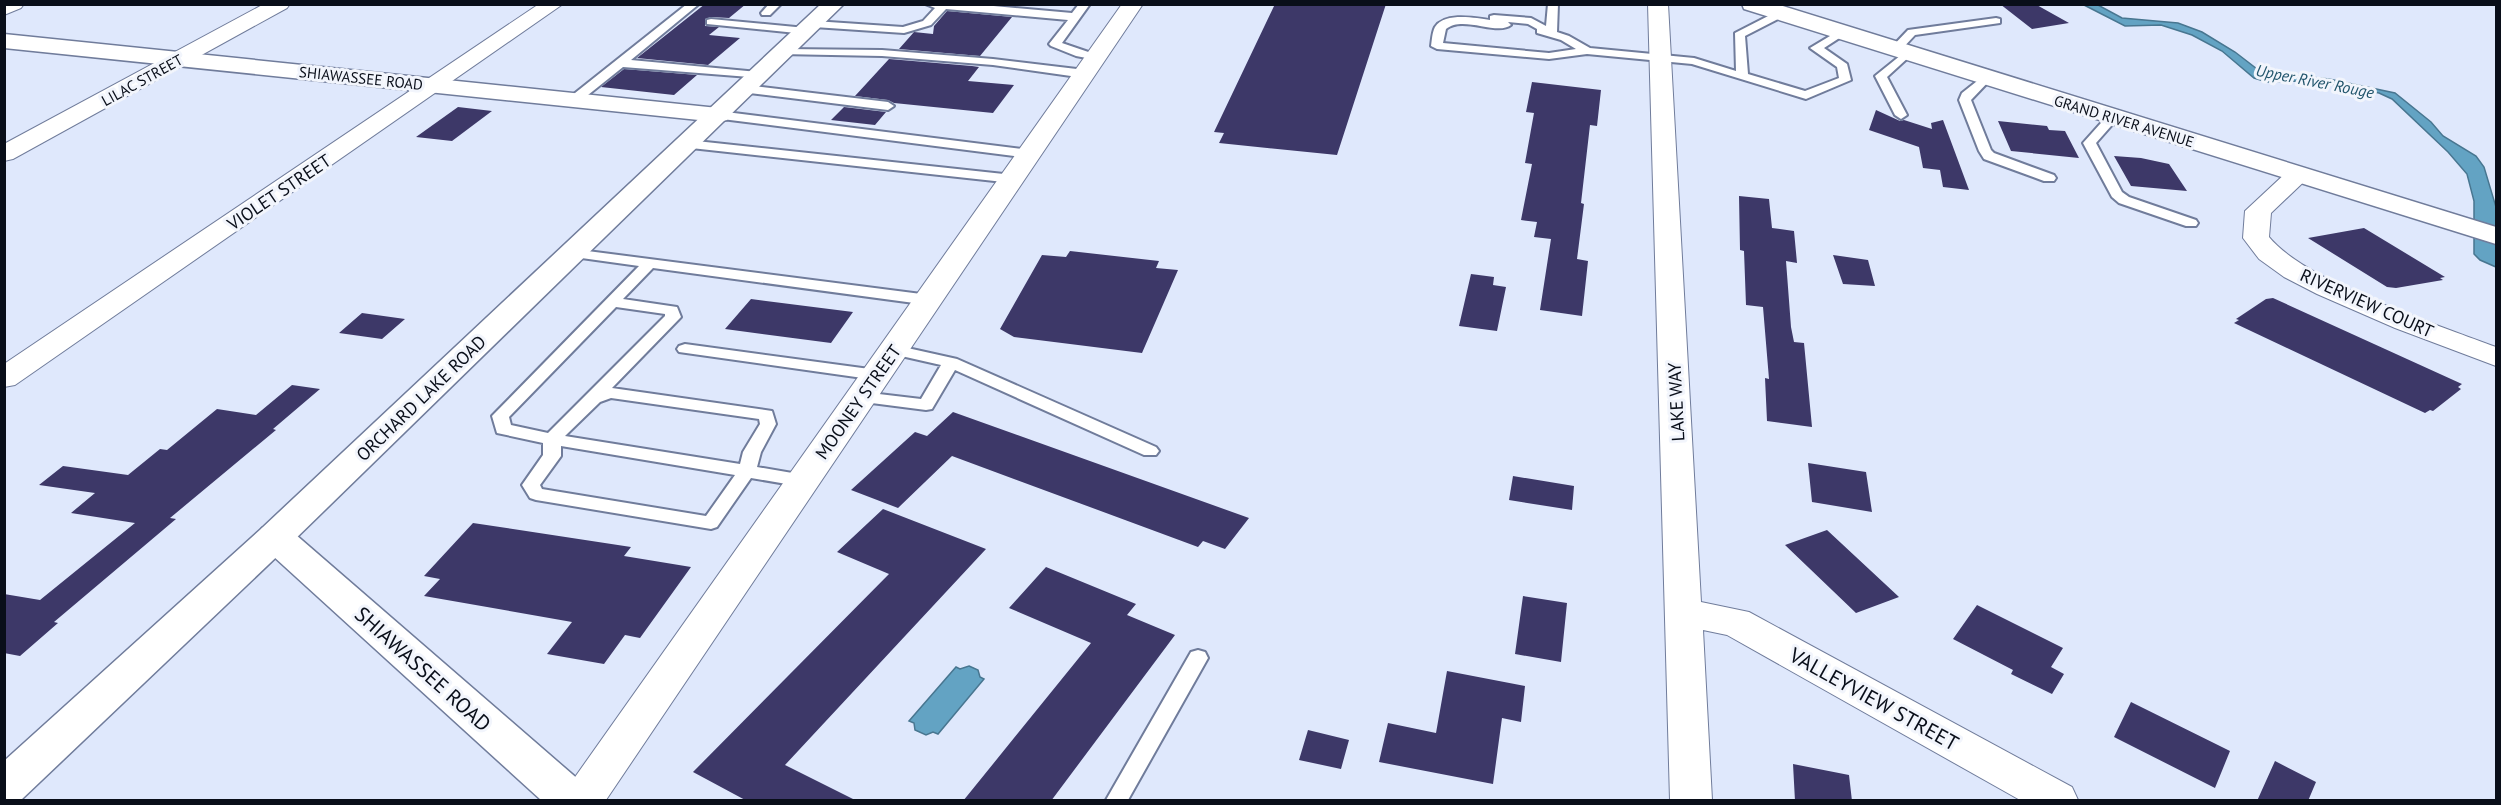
<svg xmlns="http://www.w3.org/2000/svg" width="2501" height="805" viewBox="0 0 2501 805" font-family="'PT Sans',sans-serif">
	<style>
		.water { fill: #63a3c3; stroke: #487690; stroke-width: 1.5 }
		.building { fill: #3d3868 }
		.lines { fill: none; stroke-linecap: round; stroke-linejoin: round }
		.service-casing { stroke: #707c9b; stroke-width: 4 }
		.minor-casing { stroke: #707c9b; stroke-width: 2 }
		.tertiary-casing { stroke: #707c9b; stroke-width: 3 }
		.secondary-casing { stroke: #707c9b; stroke-width: 3 }
		.service { fill: #fff; fill-rule: evenodd }
		.minor { fill: #fff; fill-rule: evenodd }
		.tertiary { fill: #fff; fill-rule: evenodd }
		.secondary { fill: #fff; fill-rule: evenodd }
		.labels { text-anchor: middle; dominant-baseline: central; stroke-width: 6; stroke-linejoin: round; paint-order: stroke }
		.far-street-label { font-size: 15px; fill: #090e19; stroke: #f2f5fc }
		.far-water-label { font-size: 16px; font-style: italic; fill: #22556c; stroke: #f2f5fc }
		.street-label { font-size: 18px; fill: #090e19; stroke: #f2f5fc }
		.near-street-label { font-size: 21px; fill: #090e19; stroke: #f2f5fc }
	</style>
	<rect width="100%" height="100%" fill="#dfe8fc"/>
	<!-- water -->
	<path class="water" d="M2084,5H2098L2122,18L2178,23L2202,32L2235,52L2261,72L2329,79L2395,93L2431,122L2443,136L2476,156L2484,167L2496,207V267L2480,260L2474,254V201L2467,174L2448,152L2392,99L2379,93L2330,84L2299,81L2267,82L2254,78L2222,51L2192,35L2161,25L2125,26Z
		M969,666L978,670L980,677L984,679L938,734L933,732L926,735L915,730L914,723L909,721L956,667L960,669Z"/>
	<!-- building -->
	<path class="building" d="M705,4H746L729,18L711,17L705,19V26L719,27L709,35L740,38L708,65L637,58Z
		M1275,4H1386L1337,155L1219,143L1224,133L1214,132Z
		M2000,4H2035L2069,23L2032,29Z
		M947,11L1012,17L980,56L899,49L914,32L933,34L934,26Z
		M889,59L972,66L979,67L968,81L1014,85L993,113L894,103L888,100L855,96Z
		M624,69L697,75L674,95L601,87Z
		M1532,82L1601,90L1597,126L1590,125L1581,203L1584,204L1577,259L1588,261L1582,316L1540,310L1551,239L1534,237L1537,222L1521,220L1532,164L1525,163L1534,113L1526,112Z
		M458,107L492,111L452,141L416,137Z
		M844,107L886,112L875,125L831,120Z
		M1876,110L1900,121L1904,120L1932,129L1931,123L1943,120L1969,190L1943,187L1940,170L1923,168L1919,147L1869,130Z
		M1998,121L2047,126L2049,130L2065,131L2079,158L2011,151Z
		M2114,156L2141,158L2169,164L2187,191L2131,186Z
		M1739,196L1769,199L1772,228L1794,231L1797,263L1786,261L1791,327L1794,342L1804,343L1812,427L1767,421L1765,378L1769,379L1763,307L1746,305L1744,251L1740,250Z
		M2364,228L2445,277L2440,278L2443,280L2396,288L2387,287L2308,238Z
		M1070,251L1159,261L1156,268L1178,270L1142,353L1014,337L1000,329L1042,255L1066,257Z
		M1833,255L1868,260L1875,286L1843,284Z
		M1471,274L1494,277L1493,285L1506,287L1497,331L1459,326Z
		M2273,298L2462,384L2458,387L2461,389L2433,411L2430,410L2425,413L2234,323L2239,320L2236,319L2266,299Z
		M751,299L853,312L831,343L725,329Z
		M362,313L405,319L382,339L339,333Z
		M292,385L320,389L273,429L276,430L170,518L176,519L54,622L58,623L20,656L4,653V594L40,600L135,523L71,513L95,493L39,485L63,466L128,475L160,449L167,450L217,409L256,415Z
		M953,412L1249,518L1225,549L1203,541L1198,547L952,456L898,508L851,490L915,432L927,436Z
		M1808,463L1866,472L1872,512L1812,502Z
		M1513,476L1574,486L1572,510L1509,500Z
		M883,509L986,549L785,765L857,801H747L693,772L889,574L837,552Z
		M473,523L631,547L624,556L691,567L640,638L625,635L604,664L547,654L572,622L424,596L440,579L424,576Z
		M1827,530L1899,597L1856,613L1785,545Z
		M1046,567L1136,604L1127,615L1175,635L1051,801H963L1091,643L1009,608Z
		M1523,596L1567,603L1561,662L1515,654Z
		M1977,605L2063,648L2051,667L2064,674L2052,694L2011,674L2013,670L1953,639Z
		M1447,671L1525,686L1521,722L1502,718L1493,784L1379,762L1388,723L1436,733Z
		M2131,702L2230,751L2215,788L2114,737Z
		M1308,730L1349,740L1341,769L1299,760Z
		M2275,761L2316,782L2308,801H2257Z
		M1793,764L1849,775L1852,801H1795Z"/>
	<g class="lines">
		<defs>
			<path id="service" d="M687,4H699L631,60L758,72L762,74V78L623,67L578,103H570V97Z
				M769,4H781L770,15H762L761,13Z
				M925,4H972L1072,13L1079,4H1090L1062,43L1103,57L1097,60L1076,56L1051,46L1049,44L1068,20L946,9L931,25L904,33L814,27L809,24L814,21L903,27L923,21L935,8Z
				M1548,4H1558L1557,32L1569,36L1590,48L1694,58L1736,71L1735,33L1776,12H1784V16L1745,36L1748,74L1805,91L1839,78L1837,67L1810,48L1840,30L1844,31V35L1824,48L1847,64L1851,80L1806,99L1692,64L1587,54L1549,59L1437,49L1431,46C1432,40 1432,33 1435,27C1445,12 1475,18 1490,20V16L1494,15L1531,18L1546,26ZM1508,22L1528,24L1537,29V33L1561,40L1576,49L1549,53L1443,43L1446,29C1463,15 1497,36 1511,25Z
				M1996,18L2000,19V23L1915,35L1899,52L1895,53L1889,50L1908,30Z
				M711,19L806,28L812,31L806,34L707,24V20Z
				M784,49L882,50L993,59L1085,70L1091,74L1085,78L993,65L882,56L780,54L778,52Z
				M1906,51L1910,52V56L1887,77L1907,115L1901,119L1895,115L1875,76Z
				M1986,74L1992,78L1971,100L1991,150L1994,153L2054,175L2056,178L2054,181H2044L1984,159L1979,151L1959,100L1962,93Z
				M745,85L888,102L894,106L888,110L741,92L739,89Z
				M718,111L1030,150L1036,154L1030,158L714,118L712,115L714,112Z
				M2113,113L2119,117L2096,143L2122,192L2129,197L2196,220L2198,223L2196,226H2186L2119,203L2112,197L2083,143L2109,114Z
				M687,140L1013,175L1020,179L1013,183L682,147L681,144Z
				M572,249L929,295L937,300L929,305L653,268L623,299L677,307L681,317L612,388L772,411L776,424L761,452L757,467L804,475L810,477L813,481L810,485L804,487L751,478L717,527L711,529L536,500L530,498L522,485L543,455V443L497,433L492,416L639,266L567,256L565,253L567,250ZM616,307L665,314V316L548,433L511,425L509,417ZM611,398L759,419L760,424L743,452L740,464L565,436L600,402ZM561,446L735,475L706,516L542,489L540,485L561,456Z
				M685,344L877,370L885,375L877,380L679,352L677,349L679,346Z
				M894,345L957,359L1156,447L1159,451L1156,455H1144L955,370L932,409L926,410L856,401L854,397L856,393L862,392L921,399L941,365L888,353L886,350L888,347Z
				M1198,650L1205,652L1208,658L1128,800H1106L1191,652Z"/>
			<path id="minor" d="M4,4H24L21,8L4,15Z
				M264,4H290L287,8L13,159L4,161V144Z
				M539,4H563L15,385L4,387V364Z
				M1122,4H1143L606,800H562L568,787Z
				M1648,4H1668L1701,602L1749,612L2072,787L2078,800H2020L1727,635L1703,630L1712,800H1670Z
				M2298,167L2307,170L2311,175L2271,213L2269,237C2307,283 2438,325 2496,347V366L2395,328L2317,294L2284,277L2259,259L2243,238L2245,211L2289,170Z"/>
			<path id="tertiary" d="M4,34L718,108L727,110L730,115L727,120L718,122L4,48Z
				M275,524L288,528L587,787L593,800H541L262,546L257,537L262,528Z"/>
			<path id="secondary" d="M821,4H844L288,546L21,800H4V761L262,528Z
				M1742,4H1776L2496,227V244L1744,9Z"/>
		</defs>
		<!-- service casing -->
		<use href="#service" class="service-casing"/>
		<!-- minor casing -->
		<use href="#minor" class="minor-casing"/>
		<!-- tertiary casing -->
		<use href="#tertiary" class="tertiary-casing"/>
		<!-- secondary casing -->
		<use href="#secondary" class="secondary-casing"/>
		<!-- service -->
		<use href="#service" class="service"/>
		<!-- minor -->
		<use href="#minor" class="minor"/>
		<!-- tertiary -->
		<use href="#tertiary" class="tertiary"/>
		<!-- secondary -->
		<use href="#secondary" class="secondary"/>
	</g>
	<g class="labels">
		<!-- far-street labels -->
		<g class="far-street-label">
			<text transform="translate(361 78) rotate(6)">SHIAWASSEE ROAD</text>
			<text transform="translate(142 80) rotate(-29)">LILAC STREET</text>
			<text transform="translate(2124 121) rotate(17)">GRAND RIVER AVENUE</text>
		</g>
		<!-- far-water labels -->
		<g class="far-water-label">
			<text transform="translate(2315 81) rotate(11)">Upper River Rouge</text>
		</g>
		<!-- street labels -->
		<g class="street-label">
			<text transform="translate(279 192) rotate(-34)">VIOLET STREET</text>
			<text transform="translate(2367 303) rotate(24)">RIVERVIEW COURT</text>
			<text transform="translate(421 398) rotate(-44)">ORCHARD LAKE ROAD</text>
			<text transform="translate(858 402) rotate(-55)">MOONEY STREET</text>
			<text transform="translate(1676 402) rotate(-93)">LAKE WAY</text>
		</g>
		<!-- near-street labels -->
		<g class="near-street-label">
			<text transform="translate(423 669) rotate(42)">SHIAWASSEE ROAD</text>
			<text transform="translate(1874 699) rotate(29)">VALLEYVIEW STREET</text>
		</g>
	</g>
	<!-- border -->
	<rect width="2501" height="805" fill="none" stroke="#090e19" stroke-width="12"/>
</svg>
